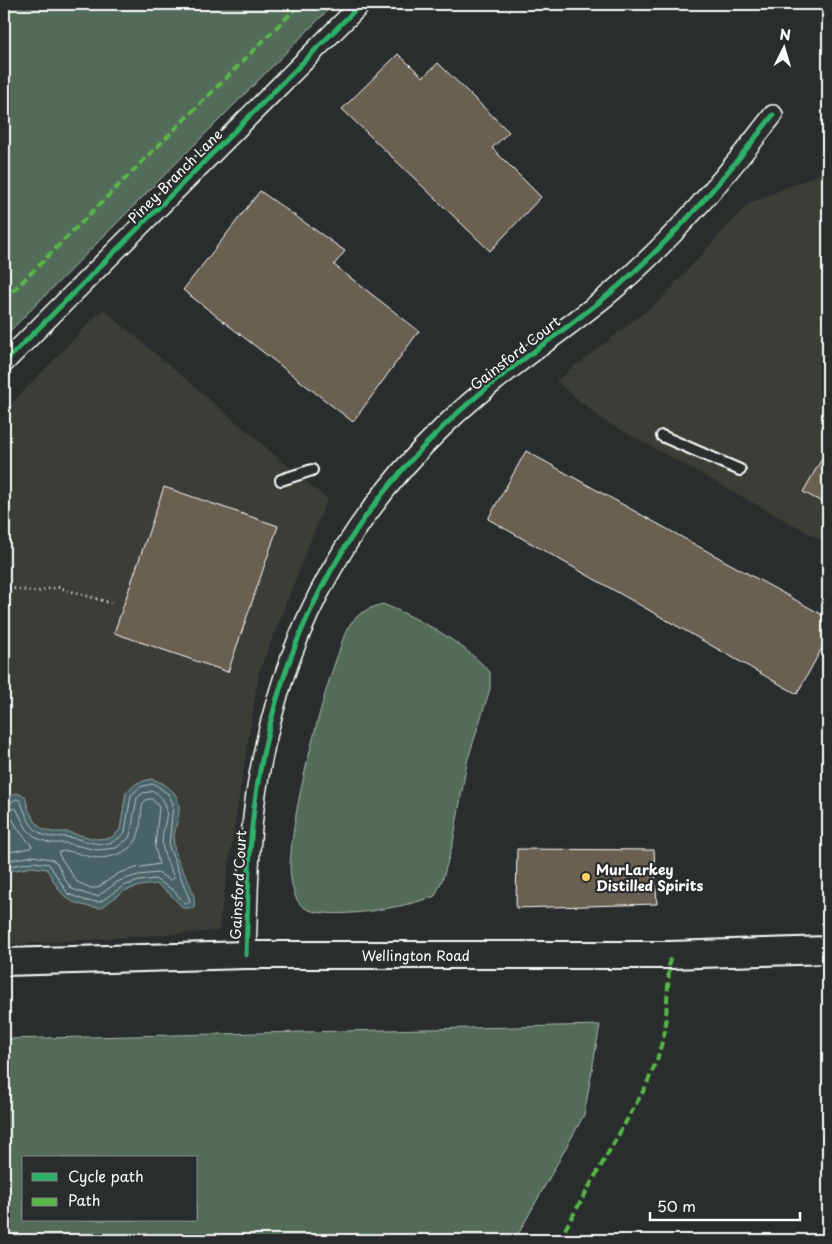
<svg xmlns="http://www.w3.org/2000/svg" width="832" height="1244" viewBox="0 0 832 1244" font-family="'Playpen Sans',sans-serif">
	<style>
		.built { fill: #3d3c38 }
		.green { fill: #526c5a; stroke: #a8b6ac; fill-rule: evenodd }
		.water { fill: #466468; stroke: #90a2a4 }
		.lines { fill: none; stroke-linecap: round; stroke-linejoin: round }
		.shore { stroke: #b5c1c3; stroke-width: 1 }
		.building { fill: #6a6051; stroke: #fff }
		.service-casing { stroke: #fff; stroke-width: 14 }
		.minor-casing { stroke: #fff; stroke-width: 22 }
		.secondary-casing { stroke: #fff; stroke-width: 30 }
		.path { stroke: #fff; stroke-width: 3; stroke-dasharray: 1 4; stroke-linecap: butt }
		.service { stroke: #2a2d2e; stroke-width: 10 }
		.minor { stroke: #2a2d2e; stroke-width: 19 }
		.secondary { stroke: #2a2d2e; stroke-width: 26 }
		.quiet { stroke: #58b947; stroke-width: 4; stroke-dasharray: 8 4; stroke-linecap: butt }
		.cycleway-casing { stroke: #2a2d2e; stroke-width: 8 }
		.cycleway { stroke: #2db169; stroke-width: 5 }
		.poi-dot { fill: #ffd166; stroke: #2a2d2e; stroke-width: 2 }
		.labels { text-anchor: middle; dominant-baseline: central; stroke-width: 4.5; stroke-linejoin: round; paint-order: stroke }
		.street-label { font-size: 14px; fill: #fff; stroke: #2a2d2e }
		.poi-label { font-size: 14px; font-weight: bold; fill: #fff; stroke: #2a2d2e; text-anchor: start }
	</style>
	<rect width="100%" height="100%" fill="#2a2d2e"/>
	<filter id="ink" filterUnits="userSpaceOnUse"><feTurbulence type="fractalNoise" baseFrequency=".02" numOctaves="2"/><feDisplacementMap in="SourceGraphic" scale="10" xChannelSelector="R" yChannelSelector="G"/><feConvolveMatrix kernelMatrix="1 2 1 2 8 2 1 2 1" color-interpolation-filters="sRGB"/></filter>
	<g filter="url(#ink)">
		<!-- built -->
		<path class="built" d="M828,156V544L603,420L556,381L660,300L748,204L819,174Z
			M103,309L327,499L259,672L218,931L4,945V411Z"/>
		<!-- green -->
		<path class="green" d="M4,4H334L4,337Z
			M383,604C422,620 461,641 490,672V689L467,762L453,843L443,878L435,896C411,906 322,924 302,906C292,898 290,875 290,864C293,815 306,766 318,719C324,697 330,676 338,654C341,646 343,637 347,629C355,615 367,608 383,604Z
			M600,1025L584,1115L515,1240H4V1039ZM24,1158H196V1220H24Z"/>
		<!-- water -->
		<path class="water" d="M151,779C162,781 177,791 179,803C181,817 172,832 174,846C176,867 198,887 194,908H183L170,894L156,884L140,886L124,891L101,908C68,905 62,898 47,869L33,867L4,872V802L16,793L25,796L29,811L35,821L42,829L52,832H67L96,839L111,838L120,830L126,792L137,783Z"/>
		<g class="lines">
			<!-- shore -->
			<path class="shore" d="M152,799L159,807L155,847L159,864L136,868L119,873L97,888H91L77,882L59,855V852C69,849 80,854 90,857C106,860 130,854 137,838C142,827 140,814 143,803L146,800Z
				M4,805L8,804L16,799L20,800C25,811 28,826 40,833C49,839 57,836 66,837C88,839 107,854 125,832L131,795L140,787L151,784L156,785L168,794L173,803L169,847L190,901L189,903H185L173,890L155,879L139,881L123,886L100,902L87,901L68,894L49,864L33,862L4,867
				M4,811L16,808L26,828L36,838L50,843H66L97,850L116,848L129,838L131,832L137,798L143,793L154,791C179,810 158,825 163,849C165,859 171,869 174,878L170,880L158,873L138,875L119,881L98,896L89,895L72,889L64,878L57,863L51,859L33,856L4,861
				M4,819H12L21,833L32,846L30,848L4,853"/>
		</g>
		<!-- building -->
		<path class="building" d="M398,54L423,77L438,63L509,132L492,148L541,197L490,251L342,109Z
			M260,191L345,251L334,265L419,331L353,422L183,290Z
			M828,448V505L803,492Z
			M526,451L828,618V637L797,694L488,519Z
			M164,487L278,526L228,672L114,633Z
			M517,849L654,850L657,904L516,908Z"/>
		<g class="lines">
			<defs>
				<path id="service" d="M662,436L740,470
					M281,480L312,470"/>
				<path id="minor" d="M4,363L361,4
					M246,955C248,901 248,847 256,794C278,648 339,527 445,425C495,376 554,339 608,295C671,242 723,180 773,115"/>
				<g id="secondary">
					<path id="s1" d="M4,962L246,955H670L828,950"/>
				</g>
			</defs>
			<!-- service casing -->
			<use href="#service" class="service-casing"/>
			<!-- minor casing -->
			<use href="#minor" class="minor-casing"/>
			<!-- secondary casing -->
			<use href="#secondary" class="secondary-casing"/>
			<!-- path -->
			<path class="path" d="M4,587L36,592L57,587L111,603"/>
			<!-- service -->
			<use href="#service" class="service"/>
			<!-- minor -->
			<use href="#minor" class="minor"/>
			<!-- secondary -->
			<use href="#secondary" class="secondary"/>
			<!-- quiet -->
			<path class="quiet" d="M4,300L300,4
				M559,1240L645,1088L657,1060L665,1031L670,955"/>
			<defs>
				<path id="cycleway" d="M4,363L361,4
					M246,955C248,901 248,847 256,794C278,648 339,527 445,425C495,376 554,339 608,295C671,242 723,180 773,115"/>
			</defs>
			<!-- cycleway casing -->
			<use href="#cycleway" class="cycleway-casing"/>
			<!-- cycleway -->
			<use href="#cycleway" class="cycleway"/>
		</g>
	</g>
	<!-- markers -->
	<circle class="poi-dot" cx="586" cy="877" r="5"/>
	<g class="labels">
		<!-- street labels -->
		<g class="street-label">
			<text transform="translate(175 176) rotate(-45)">Piney Branch Lane</text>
			<text transform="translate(515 353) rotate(-38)">Gainsford Court</text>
			<text transform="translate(238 885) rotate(-87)">Gainsford Court</text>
			<text stroke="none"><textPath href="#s1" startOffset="412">Wellington Road</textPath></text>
		</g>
		<!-- poi labels -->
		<g class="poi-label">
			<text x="596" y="869">MurLarkey<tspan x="596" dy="16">Distilled Spirits</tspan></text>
		</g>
	</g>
	<!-- margin -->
	<rect width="832" height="1244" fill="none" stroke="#2a2d2e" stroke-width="20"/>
	<rect x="10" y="10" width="812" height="1224" fill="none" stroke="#fff" stroke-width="2" filter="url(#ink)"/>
	<!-- legend -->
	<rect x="22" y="1156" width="175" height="65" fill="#2a2d2e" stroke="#7f8182"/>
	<rect x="32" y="1173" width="25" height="8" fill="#2db169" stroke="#7f8182"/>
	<text x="68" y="1182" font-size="15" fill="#ffffff">Cycle path</text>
	<rect x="32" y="1198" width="25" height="8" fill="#58b947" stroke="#7f8182"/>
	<text x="68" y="1206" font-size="15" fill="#ffffff">Path</text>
	<!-- north arrow -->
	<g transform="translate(784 48) rotate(5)" stroke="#2a2d2e" stroke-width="4" paint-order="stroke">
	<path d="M0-4L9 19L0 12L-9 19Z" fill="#ffffff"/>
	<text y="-8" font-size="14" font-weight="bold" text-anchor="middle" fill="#ffffff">N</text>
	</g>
	<!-- scale -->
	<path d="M650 1212v8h150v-8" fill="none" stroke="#ffffff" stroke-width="2.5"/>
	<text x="657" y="1212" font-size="15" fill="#ffffff" stroke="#2a2d2e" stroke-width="4" paint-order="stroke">50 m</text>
</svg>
